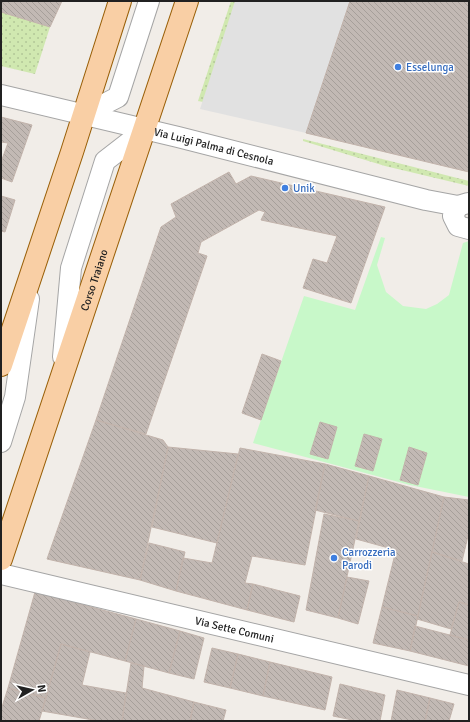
<svg xmlns="http://www.w3.org/2000/svg" width="470" height="722" viewBox="0 0 470 722" font-family="Signika,sans-serif">
	<style>
		.grass { fill: url(#grass-dots) }
		.park { fill: #c8f8c9 }
		.parking { fill: #e1e1e1 }
		.building { fill: url(#building-back-hatch); stroke: #c2b3ab }
		.lines { fill: none; stroke-linecap: round; stroke-linejoin: round }
		.minor-casing { stroke: #a5a5a5; stroke-width: 22 }
		.major-casing { stroke: #985e06; stroke-width: 24 }
		.minor { stroke: #fff; stroke-width: 20 }
		.major { stroke: #f9cfa5; stroke-width: 22 }
		.shop-dot { fill: #3f7fe0; stroke: #fff; stroke-width: 1.5 }
		.labels { text-anchor: middle; dominant-baseline: central; stroke-width: 3; stroke-linejoin: round; paint-order: stroke }
		.shop-label { font-size: 11px; fill: #366cbe; stroke: #fff; text-anchor: start }
		.street-label { font-size: 11px; fill: #212121; stroke: #fff }
	</style>
	<defs>
		<pattern id="grass-dots" width="8" height="8" patternUnits="userSpaceOnUse"><rect width="8" height="8" fill="#d0e8b0"/><path d="M2 2h.1M6 6h.1" fill="none" stroke="#b2c797" stroke-width="1.8" stroke-linecap="round"/></pattern>
		<pattern id="building-back-hatch" width="6" height="6" patternUnits="userSpaceOnUse"><rect width="6" height="6" fill="#c2b9b4"/><path d="M-1 5l2 2M0 0l6 6M5-1l2 2" fill="none" stroke="#a69f9a"/></pattern>
	</defs>
	<rect width="100%" height="100%" fill="#f1ede8"/>
	<!-- grass -->
	<path class="grass" d="M231,1H238L281,117L198,101Z
		M1,12L50,27L35,74L1,66Z
		M303,139L469,181V186L385,166L303,141Z"/>
	<!-- park -->
	<path class="park" d="M381,237L385,238L377,265L386,292L403,306L426,309L437,304L449,295L463,243L469,241V497L410,485L253,443L304,296L355,310Z"/>
	<!-- parking -->
	<path class="parking" d="M235,1H350L306,133L200,109Z"/>
	<!-- building -->
	<path class="building" d="M1,1H62L50,27L1,12Z
		M350,1H469V172L306,133Z
		M1,117L32,125L12,182L1,178V162L8,143L1,142Z
		M229,172L236,184L251,176L385,207L351,303L303,288L313,259L327,263L337,236L261,220L265,212L259,210L201,242L198,253L207,256L146,434L96,420L161,227L176,217L171,204Z
		M1,196L15,200L5,232L1,231Z
		M262,354L281,361L261,420L242,413Z
		M96,420L163,440L168,447L140,580L47,559Z
		M320,422L337,427L328,459L310,454Z
		M364,434L382,439L373,471L355,466Z
		M168,447L238,454L217,543L152,527Z
		M409,447L427,453L418,485L400,480Z
		M240,448L325,464L305,565L252,556L245,583L253,584L247,610L176,591L183,558L212,563Z
		M325,464L369,476L359,521L315,510Z
		M369,476L444,497L418,616L382,607L396,550L356,539Z
		M444,497L469,500V532L462,561L432,552Z
		M324,514L359,521L338,618L306,610Z
		M149,543L185,552L176,591L140,580Z
		M432,552L469,564V605L459,602L451,629L417,619Z
		M347,577L369,581L358,624L338,618Z
		M253,584L300,596L294,622L247,610Z
		M35,592L136,619L125,661L61,644L46,698L8,688Z
		M459,602L469,605V640L450,635Z
		M382,607L418,616L410,651L373,643Z
		M136,619L180,631L169,673L125,661Z
		M415,626L469,640V666L410,651Z
		M180,631L204,638L194,679L169,673Z
		M61,644L90,652L82,685L126,693L122,721H99L42,711Z
		M212,648L238,654L230,688L204,682Z
		M238,654L270,662L263,696L230,688Z
		M270,662L332,677L325,710L263,696Z
		M131,663L144,666L142,688L194,702L190,721H122Z
		M340,684L385,695L380,721H357L333,716Z
		M8,688L46,698L39,721H1V710Z
		M397,690L430,698L425,721H391Z
		M430,698L454,704L449,721H425Z
		M194,702L226,710L223,721H190Z"/>
	<g class="lines">
		<defs>
			<g id="minor">
				<path id="s1" d="M1,95L178,137L426,200L458,206"/>
				<path d="M83,115L118,97L149,1"/>
				<path d="M468,203L458,206L453,216L458,226L469,229"/>
				<path d="M63,357L71,268L105,161L145,130"/>
				<path d="M1,442L15,397L29,299"/>
				<path id="s2" d="M1,574L469,685"/>
			</g>
			<g id="major">
				<path d="M1,365L72,152L120,1"/>
				<path id="s3" d="M1,559L187,1"/>
			</g>
		</defs>
		<!-- minor casing -->
		<use href="#minor" class="minor-casing"/>
		<!-- major casing -->
		<use href="#major" class="major-casing"/>
		<!-- minor -->
		<use href="#minor" class="minor"/>
		<!-- major -->
		<use href="#major" class="major"/>
	</g>
	<!-- markers -->
	<g class="shop-dot">
		<circle cx="398" cy="67" r="4"/>
		<circle cx="285" cy="188" r="4"/>
		<circle cx="334" cy="558" r="4"/>
	</g>
	<g class="labels">
		<!-- shop labels -->
		<g class="shop-label">
			<text x="406" y="67">Esselunga</text>
			<text x="293" y="188">Unik</text>
			<text x="342" y="552">Carrozzeria<tspan x="342" dy="13">Parodi</tspan></text>
		</g>
		<!-- street labels -->
		<g class="street-label">
			<text stroke="none"><textPath href="#s1" startOffset="219">Via Luigi Palma di Cesnola</textPath></text>
			<text stroke="none"><textPath href="#s3" startOffset="294">Corso Traiano</textPath></text>
			<text stroke="none"><textPath href="#s2" startOffset="240">Via Sette Comuni</textPath></text>
		</g>
	</g>
	<!-- border -->
	<rect width="470" height="722" fill="none" stroke="#212121" stroke-width="4"/>
	<!-- north arrow -->
	<g transform="translate(32 690) rotate(82)" stroke="#ffffff" stroke-width="3" paint-order="stroke">
	<path d="M0-3L7 15L0 10L-7 15Z" fill="#212121"/>
	<text y="-6" font-size="11" font-weight="bold" text-anchor="middle" fill="#212121">N</text>
	</g>
</svg>
